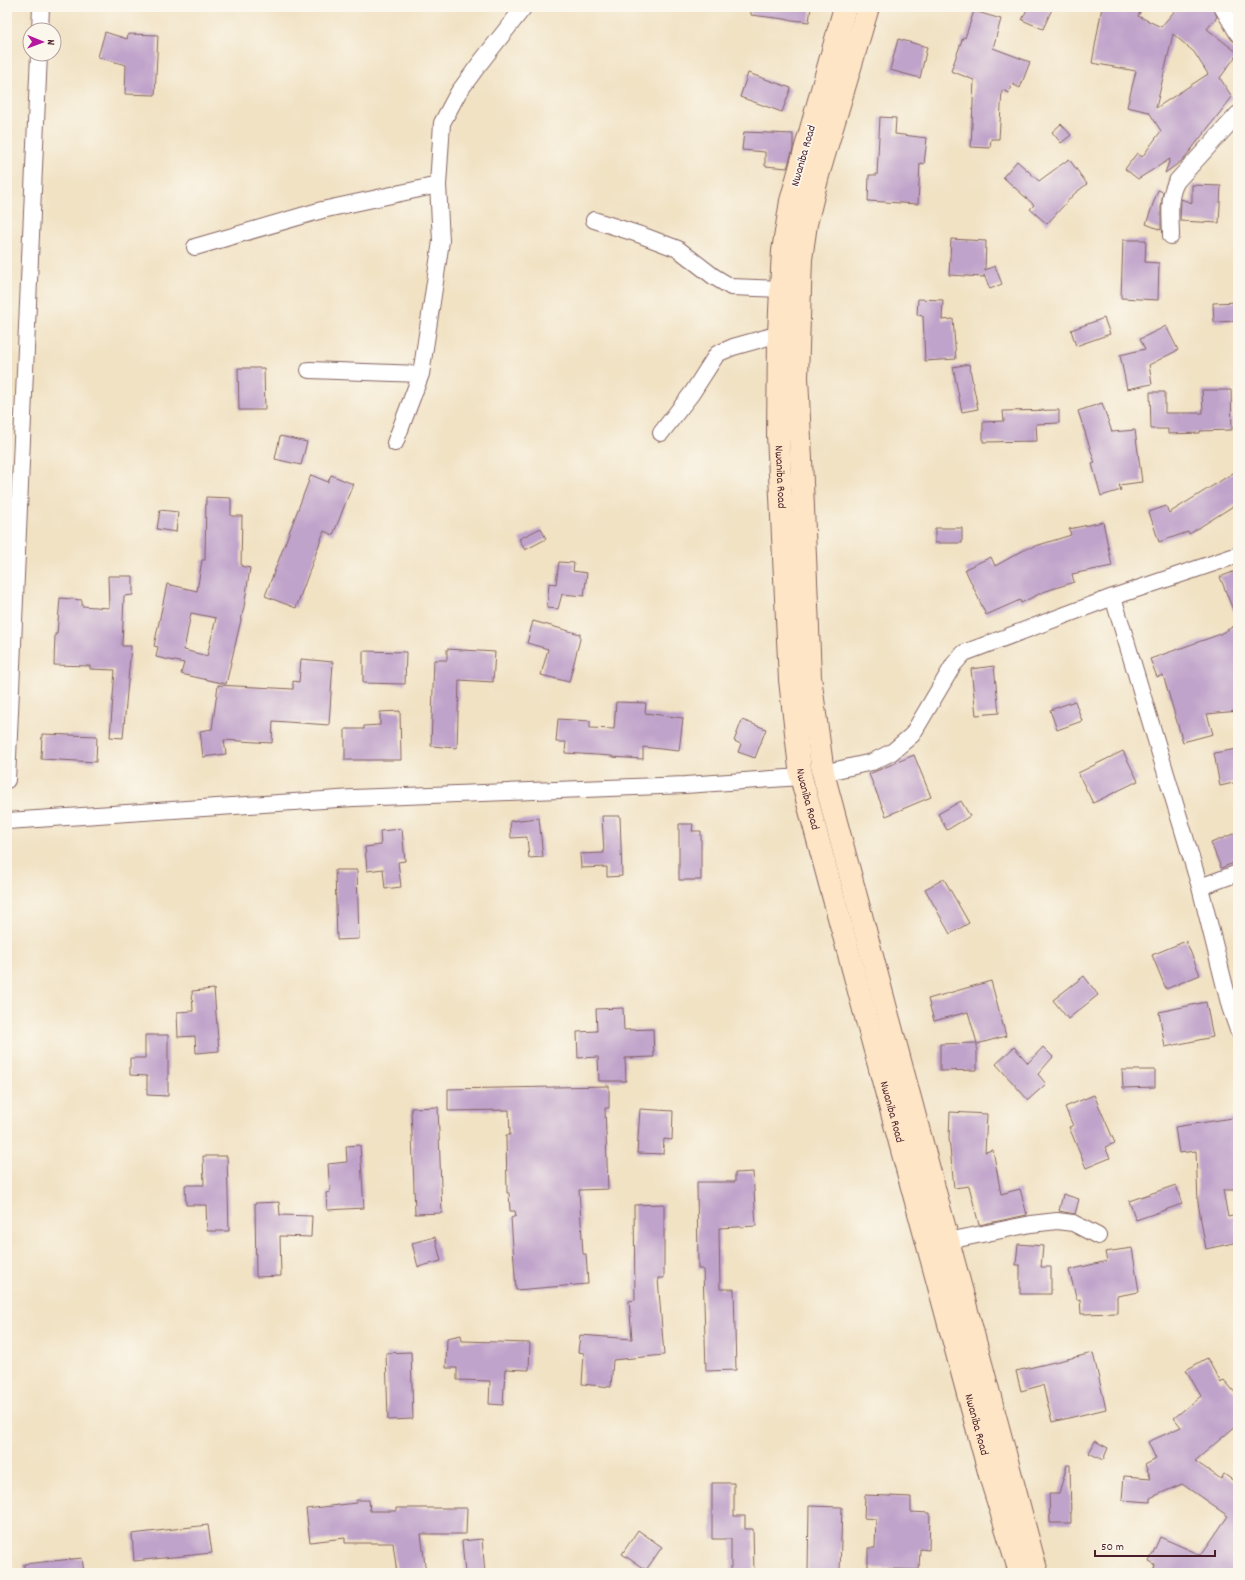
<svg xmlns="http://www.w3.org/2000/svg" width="1245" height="1580" viewBox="0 0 1245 1580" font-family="Dekko,sans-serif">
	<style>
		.building { fill: #c0a3ca; fill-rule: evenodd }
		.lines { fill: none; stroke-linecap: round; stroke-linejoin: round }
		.street-casing { stroke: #846361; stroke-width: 18 }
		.secondary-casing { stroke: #846361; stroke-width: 24 }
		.street { stroke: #fff; stroke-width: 16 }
		.secondary { stroke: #fde5c5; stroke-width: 22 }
		.labels { text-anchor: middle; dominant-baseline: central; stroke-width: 3.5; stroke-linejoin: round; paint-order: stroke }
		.street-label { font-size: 12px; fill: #4a1f2b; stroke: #fbf7ec }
	</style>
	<rect width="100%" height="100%" fill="#fbf7ec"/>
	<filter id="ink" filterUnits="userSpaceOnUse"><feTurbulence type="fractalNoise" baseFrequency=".025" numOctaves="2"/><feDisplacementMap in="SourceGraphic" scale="8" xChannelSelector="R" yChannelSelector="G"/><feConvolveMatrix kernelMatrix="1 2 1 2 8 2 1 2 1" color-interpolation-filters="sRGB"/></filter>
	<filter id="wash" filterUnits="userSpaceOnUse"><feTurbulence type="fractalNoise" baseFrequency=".012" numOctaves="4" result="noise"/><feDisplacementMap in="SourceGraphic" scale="16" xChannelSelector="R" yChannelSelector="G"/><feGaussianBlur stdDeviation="0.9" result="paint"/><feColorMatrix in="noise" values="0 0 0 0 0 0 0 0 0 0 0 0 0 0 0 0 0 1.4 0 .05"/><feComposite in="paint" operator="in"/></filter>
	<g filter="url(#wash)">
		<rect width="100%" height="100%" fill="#f1e2c4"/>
		<g id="blocks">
			<!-- building -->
			<path class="building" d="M751,7H811L809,22L751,15Z
				M1028,7H1053L1043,29L1022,20Z
				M1102,7H1143L1138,16L1161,27L1178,7H1213L1217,17L1207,29L1238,53L1220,78L1232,97L1183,160L1165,173L1170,159L1138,179L1125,169L1137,153L1142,157L1161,131L1149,112L1127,107L1136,71L1092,63ZM1173,34L1194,52L1208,74L1156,108Z
				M974,11L1001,19L993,48L1030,62L1020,88L1012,84L1009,93L1002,90L999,139H991L990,148L971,147L974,80L951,71L963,37L965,38Z
				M105,32L127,39L128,34L158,35L155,95L125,94L126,65L98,57Z
				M898,39L927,47L920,78L890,70Z
				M748,73L791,88L782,112L740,97Z
				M880,117L896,118L895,134L927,138L924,164L920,163L918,204L868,201L869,175H877Z
				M1061,124L1071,135L1061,143L1052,132Z
				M744,132L793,134V149L787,168L765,166V152L742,150Z
				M1069,159L1087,184L1074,194L1047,224L1030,209L1034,205L1003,177L1017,161L1039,181Z
				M1192,185L1221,186L1219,223L1180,221L1181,199L1192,203Z
				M1158,190L1163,192L1161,208V230L1146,224Z
				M951,239L986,241L985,270L995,266L1002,284L990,289L984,275V277L949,275Z
				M1123,240H1146L1145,262L1159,263L1158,300L1121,298Z
				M918,299L943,300L942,320L953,319L956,359L925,361L923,316L917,315Z
				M1238,302V321L1214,322L1213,303Z
				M1104,318L1110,334L1076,346L1071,330Z
				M1166,326L1178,350L1149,365L1152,384L1127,389L1120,355L1145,349L1140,339Z
				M969,364L978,409L962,412L953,367Z
				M238,368H264L265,410H239Z
				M1202,390H1231L1232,430L1200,431V433L1168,434V429H1151L1150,392H1165V413H1203Z
				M1102,403L1112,432L1135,430L1142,482L1119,485L1121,490L1101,496L1092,464L1095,463L1078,411Z
				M1059,410V423L1036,424L1037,441L983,442V422L1004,421L1003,411Z
				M280,436L307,442L301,465L275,459Z
				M1238,470V503L1189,534L1188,532L1159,542L1149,512L1166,506L1169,513Z
				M311,475L328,482L331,475L353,484L333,535L324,531L296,608L265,596Z
				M206,497L231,498V516H242L241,566L250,568L244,607L226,684L181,674L184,663L156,657L158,647L154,646L167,584L197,591L202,560H205ZM191,613L216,618L207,656L184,650Z
				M160,510L178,512L176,532L157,529Z
				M1103,522L1112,566L1072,574L1074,582L1043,592L1021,603L1020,600L986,615L965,569L991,557L995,566L1026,549L1071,535L1069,529Z
				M541,528L546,539L525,550L519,539Z
				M935,528H962V543H935Z
				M559,562L574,563L573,571L587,573L584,596L562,594L558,609L547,608L549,583L556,584Z
				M1238,570V620H1237L1220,577Z
				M108,576H133V595L124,596L122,646H131L123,738L110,737L115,670L90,669V666L54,665L55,634H57L60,598L82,600V606L109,608Z
				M533,621L580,634V639L569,682L541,675L548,649L527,643Z
				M1238,624V711L1207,714L1213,734L1183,742L1163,675L1157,677L1150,659L1218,635Z
				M447,649L495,652L493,682L459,680L457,748L431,746L434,660H447Z
				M363,651L406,652L405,684L363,683Z
				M301,659L333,662L329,725L273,721L272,743L224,740L226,754L203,757L200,731L212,729L218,685L293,689V681L299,682Z
				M994,666L999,713L976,715L971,669Z
				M1075,701L1082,721L1057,730L1050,710Z
				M616,702L646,703L645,713L683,718L679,751L643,747V759L612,757V756L565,753L566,742H556L558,719L590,721V728L614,729Z
				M400,711L401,760H345V729H364V726L380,725V712Z
				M742,720L766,729L755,758L738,752L741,744L734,741Z
				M42,734L97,736L96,762L41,759Z
				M1238,749V782L1220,786L1214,753Z
				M1123,751L1138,781L1093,803L1078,773Z
				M914,755L931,797L886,816L869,774Z
				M961,801L970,816L947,830L938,814Z
				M602,816H620L622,876L607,877V867L581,868L580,854L604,853Z
				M539,818L543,857L529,858L527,837L511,838L510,821Z
				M679,824H693L692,831H701V880H679Z
				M402,829L405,861L398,862L401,887L385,889L383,869L367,871L365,847L381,845L380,831Z
				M1238,832V861L1221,868L1211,843Z
				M335,870H357L359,939L337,940Z
				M944,879L969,923L950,934L925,889Z
				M1186,941L1200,975L1166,989L1152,955Z
				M1084,976L1098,995L1068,1019L1053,1000Z
				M991,981L1006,1036L977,1044V1070L940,1071V1044L977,1043L968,1012L934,1021L928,999Z
				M214,989L219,1051L196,1053L195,1036L178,1037L177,1012L193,1011L192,991Z
				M1206,1002L1213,1037L1165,1047L1159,1012Z
				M623,1008L624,1030L653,1029L654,1057L625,1058L626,1081H599L598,1057L578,1058L577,1032L597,1031L596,1009Z
				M145,1035H168V1096L147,1095V1076L130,1075V1058H145Z
				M1014,1047L1028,1063L1043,1047L1053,1057L1038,1074L1046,1084L1028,1100L996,1064Z
				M1122,1070H1155V1087L1123,1088Z
				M609,1086V1108H605L608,1189L579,1190L583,1254H586L588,1284L516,1290L511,1218L516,1216L515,1211H510L509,1193H507L506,1135H510L509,1110L448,1111V1089Z
				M1094,1095L1115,1143L1105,1147L1110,1158L1086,1168L1069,1127L1073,1126L1065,1107Z
				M438,1107L442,1213L415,1214L411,1108Z
				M640,1109L673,1111L672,1140L664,1139L663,1154L637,1153Z
				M950,1112L987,1114L985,1152L993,1150L1001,1194L1020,1189L1027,1215L979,1225L969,1186L954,1188L949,1138Z
				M1238,1117V1190H1223L1228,1217L1238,1215V1242L1206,1249L1198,1203L1196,1151L1179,1153L1175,1127Z
				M360,1145L364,1208L327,1210L326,1193L330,1192L328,1164L347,1162L346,1146Z
				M203,1156H227L229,1231H207L206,1205H186L185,1185H204Z
				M753,1172L756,1226L719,1228L720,1289H734L736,1370L706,1371L703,1269H698L697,1182H735V1173Z
				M1176,1185L1182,1204L1136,1220L1129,1201Z
				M1063,1194L1079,1199L1075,1214L1059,1211Z
				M279,1202L280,1215L312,1216L311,1237L280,1236L281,1276L256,1277L255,1203Z
				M664,1204V1278H658L664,1355L613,1360L611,1387L582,1384L584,1353L578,1352L580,1335L632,1339L629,1301L635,1300L634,1205Z
				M435,1237L441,1261L418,1267L412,1243Z
				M1018,1244L1043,1246L1041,1267H1051V1294H1020V1265H1016Z
				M1132,1248L1139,1292L1117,1296V1313L1081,1314L1080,1299L1077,1300L1069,1270L1107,1261L1105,1252Z
				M461,1335L462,1341L530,1343L529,1370L505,1369L503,1405L489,1404L490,1381L457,1380V1368H446L447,1338Z
				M411,1352L413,1419L388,1420L386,1353Z
				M1093,1353L1106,1409L1052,1422L1043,1385L1021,1391L1016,1371Z
				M1207,1358L1221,1383L1224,1380L1238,1396V1424L1195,1461L1221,1479L1224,1474L1238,1484V1573H1153L1155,1565L1149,1562L1160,1537L1201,1555L1228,1516L1182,1484L1150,1498V1502L1122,1500L1124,1476L1151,1478L1145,1465L1156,1459L1148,1442L1181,1427L1174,1418L1201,1396L1186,1370Z
				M1095,1441L1108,1448L1103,1460L1089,1453Z
				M1067,1465H1070L1071,1523H1050L1049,1494H1059Z
				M712,1483H734V1516H745V1529H753L754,1573H731V1539H712Z
				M865,1495L911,1497V1512L930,1513L929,1550L920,1549L919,1570L868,1568V1548H875L876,1519L864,1518Z
				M356,1500H369L370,1511H396V1508H467L466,1534H421L426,1573H397L393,1543H345V1538L310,1542L306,1509L356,1503Z
				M809,1506L842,1507L840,1573H808Z
				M208,1525L212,1553L134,1561L132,1534Z
				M638,1530L662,1547L646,1570L622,1554Z
				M482,1539L485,1573H465L462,1541Z
				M82,1558L84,1573H24V1564Z"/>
		</g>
	</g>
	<g filter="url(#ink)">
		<use href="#blocks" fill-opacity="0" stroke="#846361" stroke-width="1"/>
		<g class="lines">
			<defs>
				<path id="street" d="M1222,7L1238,34
					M40,30L41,7
					M594,220L641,235L678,249L713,276L731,287L781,289
					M1171,236C1171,218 1167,197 1177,181L1238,114
					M195,247L322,210L438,185
					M309,370L421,374
					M661,433L692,393L717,354L733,347L779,334
					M395,443L421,374L435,282L441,241L438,185L442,123L458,93L480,63L524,7
					M1113,597L1200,887L1230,1007L1238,1030
					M823,773L872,762L892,752L912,735L954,664L964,653L1113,597L1238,555
					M7,780L39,54
					M7,821L353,798L685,785L801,777
					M1200,887L1238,873
					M948,1241L1031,1224L1057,1221L1073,1223L1098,1236"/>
				<g id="secondary">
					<path id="s1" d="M845,7L791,201L783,251L781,289L779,334L778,435L790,680L801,777L991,1479L1018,1566L1019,1573"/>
					<path d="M868,7L818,175L806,224L801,259L797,377L801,459L810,677L823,773L1037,1573"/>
				</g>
			</defs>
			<!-- street casing -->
			<use href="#street" class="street-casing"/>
			<!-- secondary casing -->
			<use href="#secondary" class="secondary-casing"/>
			<!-- street -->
			<use href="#street" class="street"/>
			<!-- secondary -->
			<use href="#secondary" class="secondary"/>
		</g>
	</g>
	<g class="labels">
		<!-- street labels -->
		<g class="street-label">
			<text transform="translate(804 156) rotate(-74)">Nwaniba Road</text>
			<text stroke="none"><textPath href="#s1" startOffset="478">Nwaniba Road</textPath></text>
			<text stroke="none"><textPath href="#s1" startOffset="802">Nwaniba Road</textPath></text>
			<text stroke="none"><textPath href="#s1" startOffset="1126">Nwaniba Road</textPath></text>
			<text stroke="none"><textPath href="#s1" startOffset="1450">Nwaniba Road</textPath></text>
		</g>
	</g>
	<!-- margin -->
	<rect width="1245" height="1580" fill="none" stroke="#fbf7ec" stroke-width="24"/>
	<!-- north arrow -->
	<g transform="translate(42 42) rotate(91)"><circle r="19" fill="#fbf7ec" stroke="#b4a19f"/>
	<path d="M0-3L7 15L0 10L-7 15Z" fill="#b5179e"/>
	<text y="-6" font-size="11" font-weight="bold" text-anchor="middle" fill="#4a1f2b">N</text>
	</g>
	<!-- scale -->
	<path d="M1095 1550v6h120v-6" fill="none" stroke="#4a1f2b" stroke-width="2"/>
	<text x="1101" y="1550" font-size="12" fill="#4a1f2b" stroke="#fbf7ec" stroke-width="3" paint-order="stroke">50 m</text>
</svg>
